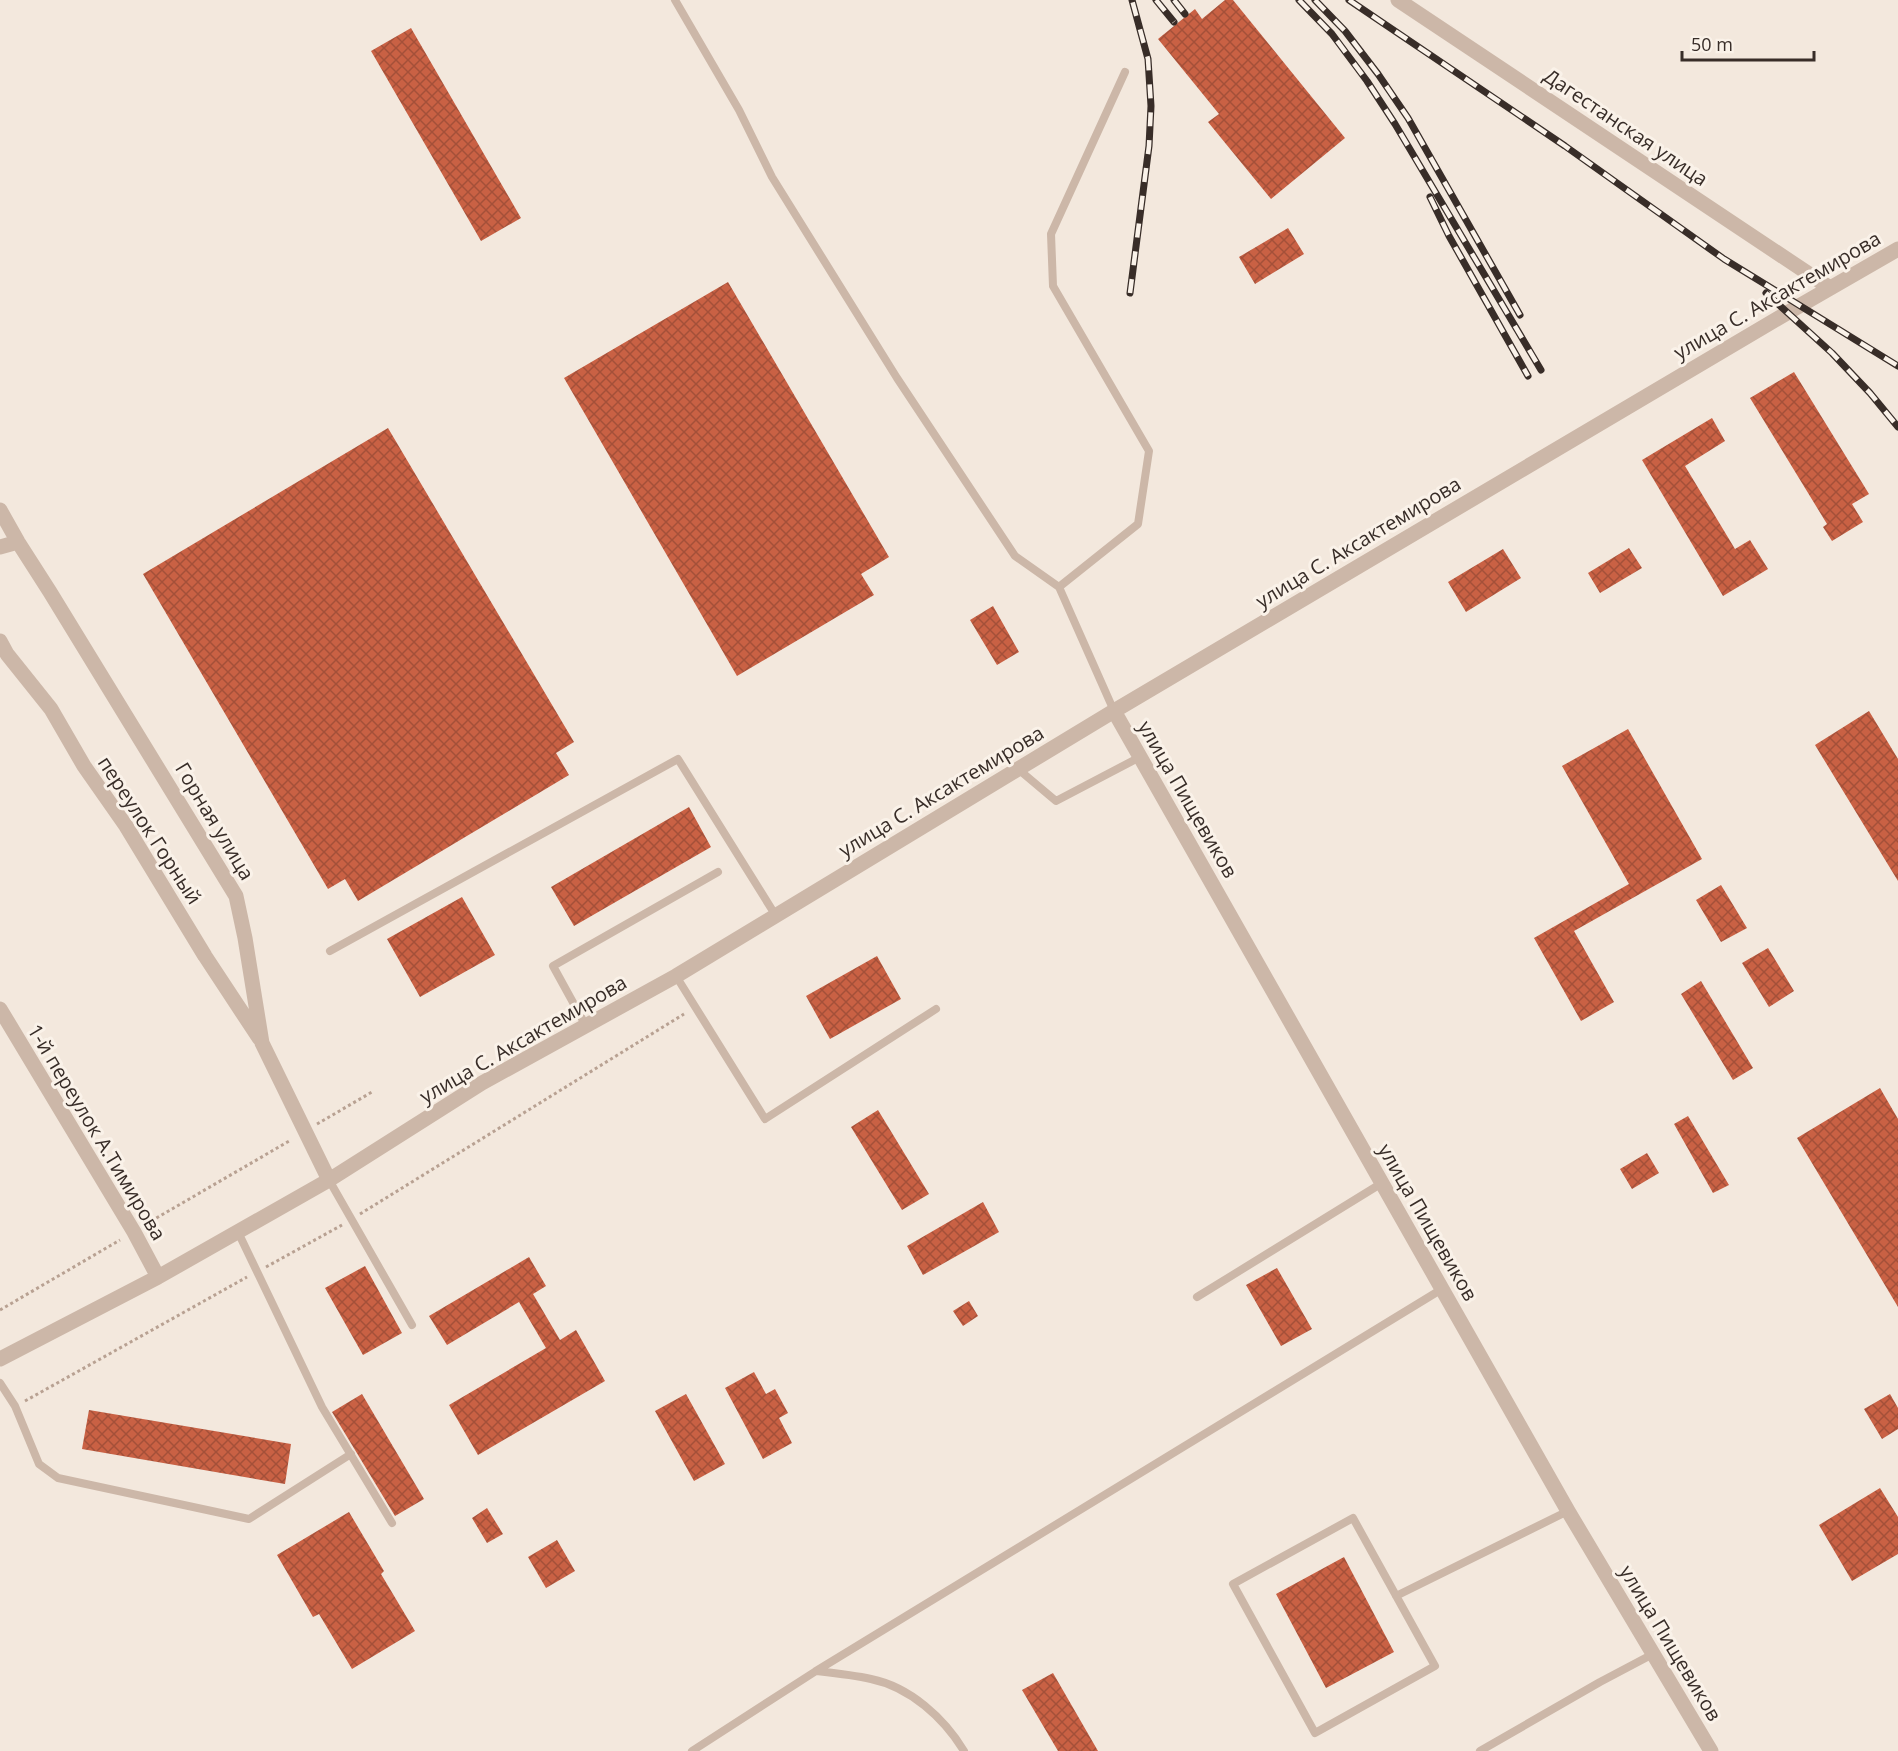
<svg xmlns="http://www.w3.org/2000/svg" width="1898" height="1751" viewBox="0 0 1898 1751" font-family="'Open Sans',sans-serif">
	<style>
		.building { fill: url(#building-cross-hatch) }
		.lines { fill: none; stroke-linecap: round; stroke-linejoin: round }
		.path { stroke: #b8a192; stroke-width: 3; stroke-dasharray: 3 3; stroke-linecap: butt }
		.service { stroke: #ccb7a8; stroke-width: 8 }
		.minor { stroke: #ccb7a8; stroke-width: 15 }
		.rail-casing { stroke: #382d28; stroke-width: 7 }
		.rail { stroke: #faf2e9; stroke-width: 4.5; stroke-dasharray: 14; stroke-linecap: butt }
		.labels { text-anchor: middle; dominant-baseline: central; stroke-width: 6; stroke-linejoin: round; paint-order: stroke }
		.street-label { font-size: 20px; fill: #382d28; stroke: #faf2e9 }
	</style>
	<defs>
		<pattern id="building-cross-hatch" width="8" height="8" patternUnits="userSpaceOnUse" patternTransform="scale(1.5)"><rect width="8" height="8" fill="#c96144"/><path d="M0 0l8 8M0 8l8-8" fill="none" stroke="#a45039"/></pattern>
	</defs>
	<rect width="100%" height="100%" fill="#f3e8dd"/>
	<!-- building -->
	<path class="building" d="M1225,0H1233L1345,138L1271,199L1208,122L1219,114L1158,39L1195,9L1202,19Z
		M411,28L521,218L481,241L371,51Z
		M1288,228L1304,254L1255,284L1239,257Z
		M728,282L889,557L861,574L874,595L737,676L564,378Z
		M1794,372L1869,494L1852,504L1863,522L1832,541L1823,527L1827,524L1750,398Z
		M1712,418L1725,441L1685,466L1735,549L1750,540L1768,569L1723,596L1642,460Z
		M388,428L574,742L556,753L569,775L358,901L345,879L328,889L143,574Z
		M1629,548L1642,568L1600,593L1588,573Z
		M1503,549L1521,578L1466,612L1448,582Z
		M993,606L1019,652L997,665L970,620Z
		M1869,711L1898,759V881L1815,745Z
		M1628,729L1702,859L1574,931L1614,1002L1581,1021L1534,938L1629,884L1562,766Z
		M689,807L711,847L574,926L551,887Z
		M1721,885L1747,928L1721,942L1696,900Z
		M462,897L495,955L420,997L387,939Z
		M1768,948L1794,991L1769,1007L1742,963Z
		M877,956L901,999L830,1039L806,996Z
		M1701,981L1753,1068L1733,1080L1681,994Z
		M1880,1088L1898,1119V1307L1797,1138Z
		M878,1110L929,1194L902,1210L851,1127Z
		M1688,1116L1729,1185L1713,1193L1674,1124Z
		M1647,1153L1659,1173L1632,1189L1620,1169Z
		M983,1202L999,1232L923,1275L907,1246Z
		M529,1257L546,1286L533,1294L560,1340L576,1330L605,1381L478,1455L449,1405L546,1348L519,1302L447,1345L429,1316Z
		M365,1266L402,1333L363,1355L325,1288Z
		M1277,1268L1312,1329L1281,1346L1246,1285Z
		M969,1301L978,1316L963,1326L953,1311Z
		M754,1372L766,1394L775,1389L788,1413L779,1418L792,1443L763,1459L725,1388Z
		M362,1394L424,1499L395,1516L332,1412Z
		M686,1394L725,1464L694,1481L655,1411Z
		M1890,1394L1898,1408V1429L1882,1439L1864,1409Z
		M89,1410L291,1444L285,1484L82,1449Z
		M1880,1488L1898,1517V1554L1852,1581L1819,1525Z
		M487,1508L503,1534L487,1543L472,1518Z
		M349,1512L384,1571L381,1574L415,1631L352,1669L319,1614L313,1617L277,1555Z
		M557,1540L575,1571L546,1588L528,1557Z
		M1344,1557L1394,1652L1326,1688L1276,1594Z
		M1053,1673L1098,1751H1058L1022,1690Z"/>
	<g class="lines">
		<!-- path -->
		<path class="path" d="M317,1124L372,1092
			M360,1214L684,1014
			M146,1224L291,1140
			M266,1267L342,1225
			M0,1310L120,1240
			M25,1401L247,1277"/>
		<!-- service -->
		<path class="service" d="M675,0L739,110L772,177L897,378L1015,556L1059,587L1114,711
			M1059,587L1138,524L1149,451L1053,286L1051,234L1125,72
			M1018,769L1056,801L1140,757
			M330,951L678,759L776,916
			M676,976L765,1119L936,1009
			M586,1026L553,966L718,872
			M329,1180L412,1325
			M238,1232L322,1407L392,1523
			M1197,1297L1382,1183
			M0,1383L15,1406L39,1464L58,1478L249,1519L351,1454
			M1353,1518L1435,1666L1315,1733L1233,1584Z
			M1396,1596L1568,1511
			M816,1671C834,1673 853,1675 871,1679C910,1687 944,1718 964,1751
			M692,1751L816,1671L1442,1289
			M1480,1751L1600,1682L1653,1654"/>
		<!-- minor -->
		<path class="minor" d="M1398,0L1830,288
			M0,510L18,542L50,592L236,896L245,938L262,1043L329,1180
			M0,547L18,542
			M0,641L7,654L51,709L84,766L126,826L205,956L259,1038
			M1114,711L1568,1511L1711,1751
			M0,1009L134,1232L158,1277
			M0,1359L158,1277L329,1180L482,1083L676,976L1114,711L1787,313L1898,249"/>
		<defs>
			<path id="rail" d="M1156,0L1174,22
				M1174,0L1185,14
				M1299,0L1332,34L1367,81L1395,124L1541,370
				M1315,0L1345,31L1378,74L1408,118L1520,315
				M1349,0L1565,146L1724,259L1898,366
				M1430,197L1449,236L1528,376
				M1130,293L1149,146L1151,106L1148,59L1132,0
				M1766,293L1832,353L1870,393L1898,427"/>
		</defs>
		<!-- rail casing -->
		<use href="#rail" class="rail-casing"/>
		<!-- rail -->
		<use href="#rail" class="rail"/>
	</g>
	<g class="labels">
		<!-- street labels -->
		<g class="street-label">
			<text transform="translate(1626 127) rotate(34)">Дагестанская улица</text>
			<text transform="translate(1777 295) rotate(-30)">улица С. Аксактемирова</text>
			<text transform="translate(1358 542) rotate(-31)">улица С. Аксактемирова</text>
			<text transform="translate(941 791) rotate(-31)">улица С. Аксактемирова</text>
			<text transform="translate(1188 799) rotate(60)">улица Пищевиков</text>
			<text transform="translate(215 821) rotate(59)">Горная улица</text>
			<text transform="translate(150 830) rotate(57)">переулок Горный</text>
			<text transform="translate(523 1039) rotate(-30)">улица С. Аксактемирова</text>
			<text transform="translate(97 1132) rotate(59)">1-й переулок А.Тимирова</text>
			<text transform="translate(1428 1222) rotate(60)">улица Пищевиков</text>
			<text transform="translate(1671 1643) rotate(59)">улица Пищевиков</text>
		</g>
	</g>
	<!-- scale -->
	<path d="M1682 51v9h132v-9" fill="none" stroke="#382d28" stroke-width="3"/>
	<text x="1691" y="51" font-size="18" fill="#382d28" stroke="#faf2e9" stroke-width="4.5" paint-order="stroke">50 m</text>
</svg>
